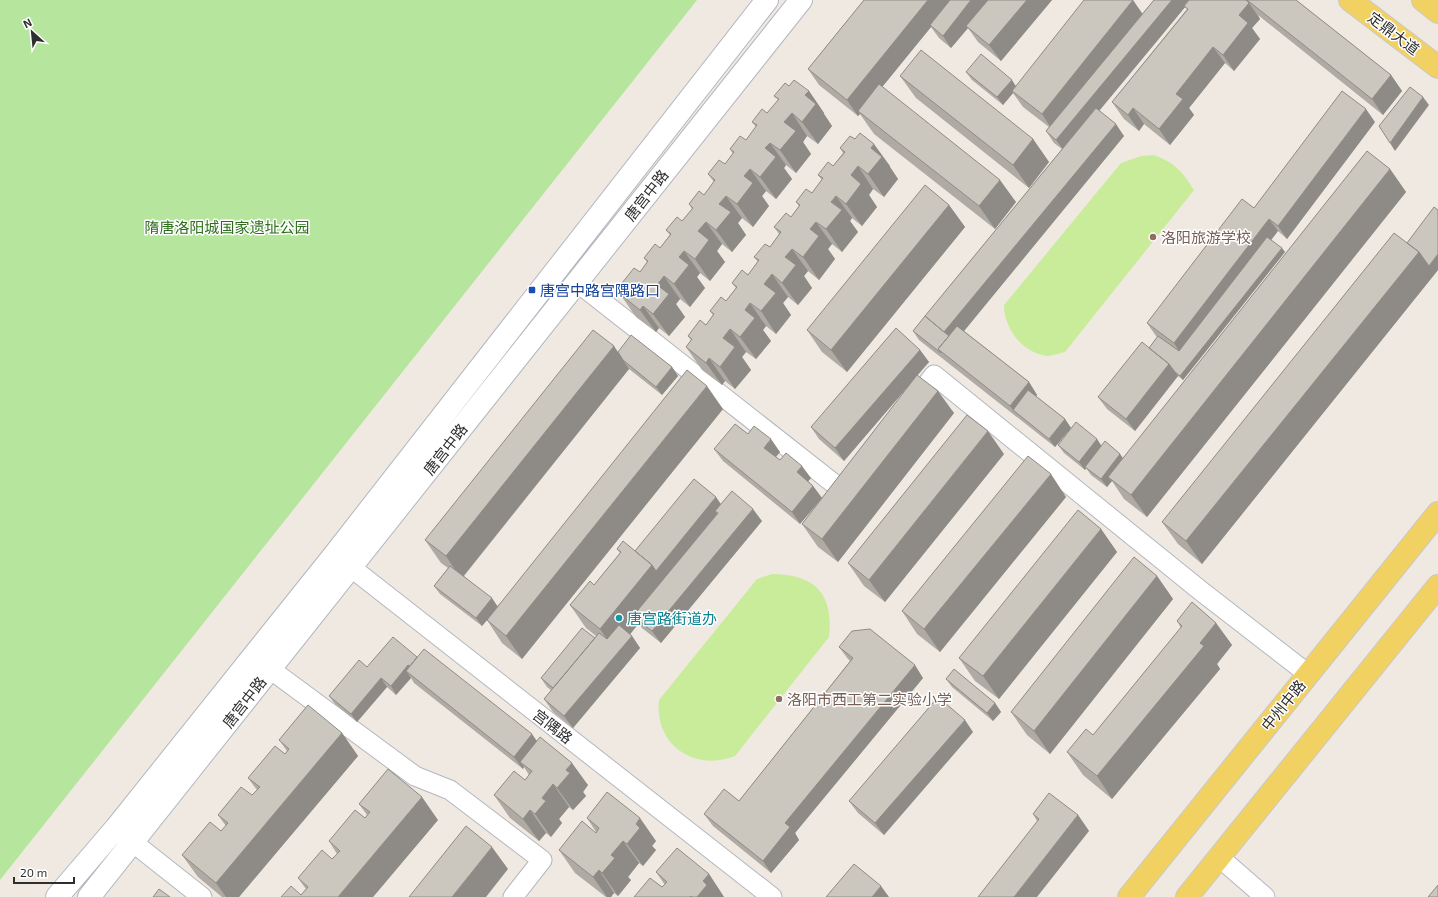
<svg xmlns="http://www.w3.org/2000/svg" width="1438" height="897" viewBox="0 0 1438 897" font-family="'Exo 2','Noto Sans SC',sans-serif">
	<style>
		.green { fill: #b6e59e }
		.pitch { fill: #c9ec9a }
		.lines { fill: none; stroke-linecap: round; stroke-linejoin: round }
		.minor-casing { stroke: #b4b7c1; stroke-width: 21 }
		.secondary-casing { stroke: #b4b7c1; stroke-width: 24 }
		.primary-casing { stroke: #c9c9c9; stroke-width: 24 }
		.minor { stroke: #fff; stroke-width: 19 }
		.secondary { stroke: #fff; stroke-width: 22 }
		.primary { stroke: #f2d163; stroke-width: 22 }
		.wall { fill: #afaba4 }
		.shaded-wall { fill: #8e8b86 }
		.building { fill: #cbc7bf; stroke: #8e8b86 }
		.education-dot { fill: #8d6e63; stroke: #fff; stroke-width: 1.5 }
		.transit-dot { fill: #1a4fb4; stroke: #fff; stroke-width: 1.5 }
		.culture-dot { fill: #0f9aa8; stroke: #fff; stroke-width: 1.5 }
		.labels { text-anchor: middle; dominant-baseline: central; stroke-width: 3; stroke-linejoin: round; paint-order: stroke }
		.street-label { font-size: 15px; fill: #2e2e2e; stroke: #fff }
		.park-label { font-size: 15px; fill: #2c6e1b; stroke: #fff }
		.education-label { font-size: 15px; fill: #785e54; stroke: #fff; text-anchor: start }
		.transit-label { font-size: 15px; fill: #164399; stroke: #fff; text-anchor: start }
		.culture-label { font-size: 15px; fill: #0d838f; stroke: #fff; text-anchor: start }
	</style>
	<rect width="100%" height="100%" fill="#efe9e1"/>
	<!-- green -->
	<path class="green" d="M0,0H697L0,880Z"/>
	<!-- pitch -->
	<path class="pitch" d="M1154,155C1175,163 1182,171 1194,190L1065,352C1060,353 1052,356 1047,356C1022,353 1004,328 1004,305L1121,163L1141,156Z
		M772,574C814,574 834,593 829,637L735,756C695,772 654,745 659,700L757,579Z"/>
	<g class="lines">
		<defs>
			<path id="minor" d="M577,282L842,490L850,480
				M912,403L934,375L1201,591L1308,674
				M339,558L772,897
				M259,661L415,776L450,790L542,860L513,897
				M121,833L202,897
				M1219,857L1265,897"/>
			<path id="secondary" d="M57,897L116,828L335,554L767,0
				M89,897L801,0"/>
			<path id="primary" d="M1350,0L1438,67
				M1423,0L1438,12
				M1129,897L1438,513
				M1187,897L1438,586"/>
		</defs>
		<!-- minor casing -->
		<use href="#minor" class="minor-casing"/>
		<!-- secondary casing -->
		<use href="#secondary" class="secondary-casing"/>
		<!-- primary casing -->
		<use href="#primary" class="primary-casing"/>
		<!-- minor -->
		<use href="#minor" class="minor"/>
		<!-- secondary -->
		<use href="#secondary" class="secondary"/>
		<!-- primary -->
		<use href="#primary" class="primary"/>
	</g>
	<!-- wall -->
	<path class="wall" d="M864,0H1052L1001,61L978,42L968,28L951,48L939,38L931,27L882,87L1016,202L995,229L874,134L860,114L858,116L819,85L808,69Z
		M1154,0H1296L1391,75L1402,91L1383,115L1258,15L1260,19L1252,28L1260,39L1234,71L1225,63L1189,108L1194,115L1170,145L1144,124L1139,131L1124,119L1112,102L1187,9L1185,7L1099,111L1124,136L964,331L1029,382L1037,395L1036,396L1065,419L1071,428L1055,447L919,340L913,331L1062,149L1054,143L1046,131L1049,127L1023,107L1013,93L1003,105L972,80L966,72L1016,86L1142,14Z
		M900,76L1033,139L1049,162L1029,188L916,98Z
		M789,86L809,91L824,113V114L832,126L818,144L807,136L803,142L811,154L796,173L786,165L784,168L792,179L776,199L766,191L762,196L769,206L753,227L742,218L738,223L746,235L732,252L722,244L717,251L725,262L710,281L700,273L697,277L705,288L690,307L680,299L676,304L685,317L669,336L659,328L656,332L636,317L620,294L625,288L622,283L640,272L647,262L644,258L660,248L670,235L666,230L682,221L692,209L689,204L704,195L714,182L708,174L725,164L733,154L730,149L746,140L756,127L752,122L767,113L778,100L774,96Z
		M1375,122L1287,239L1278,231L1271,240L1285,252L1183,380L1178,376L1135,431L1107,409L1098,397L1149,348L1157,337L1156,336L1147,323L1254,208Z
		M840,148L890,166V167L898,179L884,197L873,189L869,195L877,207L862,226L852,218L850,221L858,232L842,252L832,244L828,249L835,259L819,280L808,271L804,276L812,288L798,305L788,297L783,303L791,315L776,334L766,326L763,330L771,341L756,359L746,352L742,357L751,370L735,389L725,381L722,385L702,370L686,347L691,340L688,336L706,325L713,315L710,311L726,301L736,288L732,283L748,275L758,262L754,257L770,247L779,234L774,227L791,217L799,206L796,202L812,193L822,180L818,175L833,166L843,153Z
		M1390,169L1406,192L1147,517L1124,499L1112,481L1107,487L1091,475L1086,468L1085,470L1064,453L1058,445L1102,446L1120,454L1123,458Z
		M949,205L965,227L847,372L822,352L807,330Z
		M1438,210V270L1202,564L1178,544L1162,522L1407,243Z
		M920,350L929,362L917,375L954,413L838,562L818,547L802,524L821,499L800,524L723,461L714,449L748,434L780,452L776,457L780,460L811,478L808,481L813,486L822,498L917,376L844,461L819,439L811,427Z
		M617,352L672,367L678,376L662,395L629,369L464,576L497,606L723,409L522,659L502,643L487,620L482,626L440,594L434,586L448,568L441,563L425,540Z
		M1004,454L885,602L864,586L848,563Z
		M1066,497L940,652L917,634L902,611Z
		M721,504L762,521L661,643L642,628L639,623L630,634L632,636L640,648L573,728L553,712L544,699L551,690L547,687L541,678L595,638L596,636L586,628L570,605L594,585L620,553L617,549L635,551Z
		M1101,529L1117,552L999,699L975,681L959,658Z
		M1157,576L1173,599L1050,754L1027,735L1011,712Z
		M1177,621L1216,623L1232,645L1217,664L1220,669L1112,799L1083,775L1067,752L1093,735L1181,628Z
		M839,647L923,678L795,833L799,840L771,873L713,826L704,814L739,801L850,661L848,659Z
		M417,657L537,741L588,785L583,792L586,796L573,810L569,807L559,819L562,823L551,837L546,833L539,841L510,818L494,795L525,780L529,775L524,767L523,769L414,683L411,678L396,695L387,687L357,722L335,704L329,696L367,667Z
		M946,679L995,703L1001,712L993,721L952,687Z
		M973,732L884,835L858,813L849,801Z
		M342,733L358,756L239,897H222L198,877L182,855L221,831L226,826L218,815L252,795L257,790L248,778L285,754L287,751L279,740Z
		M359,804L438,820L373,897H281L301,895L306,889L298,878L332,859L337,854L329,841L365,818L367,815Z
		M1033,814L1078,815L1089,831L1037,821Z
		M587,818L656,841L652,846L656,850L643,866L639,863L628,877L631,880L618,896L614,893L611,897H606L575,873L559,850L596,833V832Z
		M656,872L709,874L724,897L662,887L665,885Z"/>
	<!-- shaded-wall -->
	<path class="shaded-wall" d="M928,0H953L861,113L858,111L860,114L858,116L847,100Z
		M971,0H990L966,26L968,28L951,48L943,36Z
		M1027,0H1052L1001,61L989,45Z
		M1133,0L1144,16L1053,131L1042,114Z
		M1172,0H1191L1065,152L1056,140Z
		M1249,3L1260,19L1252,28L1260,39L1234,71L1223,55L1239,15Z
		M1213,47L1225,63L1189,108L1194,115L1170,145L1159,129L1176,94Z
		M1391,75L1402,91L1383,115L1372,99Z
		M1012,80L1017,88L1012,91L1013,93L1003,105L997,97Z
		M809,91L824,113V114L832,126L818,144L802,122L805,95Z
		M1423,97L1429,105L1395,151L1390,143Z
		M1133,108L1144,124L1139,131L1128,115Z
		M1366,109L1375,122L1287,239L1278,226Z
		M792,113L807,136L803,142L811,154L796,173L780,150L784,122Z
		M1116,124L1124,136L955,342L951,341L944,332Z
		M1033,139L1049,162L1029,188L1013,165Z
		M770,143L786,165L784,168L792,179L776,199L760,177L765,148Z
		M874,144L890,166V167L898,179L884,197L868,174L871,148Z
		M858,166L873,189L869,195L877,207L862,226L846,204L851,175Z
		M750,169L766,191L762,196L769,206L753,227L737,204L744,176Z
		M1390,169L1406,192L1147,517L1131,495Z
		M1000,180L1016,202L995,229L979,206Z
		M726,196L742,218L738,223L746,235L732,252L716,230L719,204Z
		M836,196L852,218L850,221L858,232L842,252L826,229L831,202Z
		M949,205L965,227L847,372L831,350Z
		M1269,219L1278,231L1182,356L1174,343Z
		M706,222L722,244L717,251L725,262L710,281L695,259L698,231Z
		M816,222L832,244L828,249L835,259L819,280L803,257L810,229Z
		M1282,248L1285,252L1183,380L1180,376Z
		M792,249L808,271L804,276L812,288L798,305L782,283L785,257Z
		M684,251L700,273L697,277L705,288L690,307L674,284L679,257Z
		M1419,252L1438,254V270L1202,564L1186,541Z
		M772,274L788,297L783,303L791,315L776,334L761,311L764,284Z
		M664,276L680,299L676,304L685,317L669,336L653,314L657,285Z
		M750,303L766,326L763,330L771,341L756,359L740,337L745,310Z
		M643,306L659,328L656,332L640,310Z
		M730,329L746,352L742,357L751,370L735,389L720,367L723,338Z
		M614,346L629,369L461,579L446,556Z
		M920,350L929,362L844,461L835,448Z
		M709,358L725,381L722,385L706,363Z
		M1169,364L1178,376L1135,431L1126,419Z
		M672,367L678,376L662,395L656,387Z
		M1029,382L1037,395L1020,416L1013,410L1010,406Z
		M707,386L723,409L522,659L506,636Z
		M938,391L954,413L838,562L822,539Z
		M1065,419L1071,428L1055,447L1049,439Z
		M988,431L1004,454L885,602L869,580Z
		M771,439L780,452L773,460L764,448Z
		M1097,439L1103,448L1085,467L1086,468L1085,470L1079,462Z
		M1120,454L1126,463L1108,477L1112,481L1107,487L1101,479Z
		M802,466L811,478L805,485L797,472Z
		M1051,474L1066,497L940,652L924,629Z
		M813,486L822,498L800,524L792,512Z
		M716,497L725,510L718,513L715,511L719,516L633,616L639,623L616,652L600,629L652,565Z
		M753,509L762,521L661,643L652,631Z
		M1101,529L1117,552L999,699L983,676Z
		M1157,576L1173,599L1050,754L1034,731Z
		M492,598L498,607L482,626L476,618Z
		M1216,623L1232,645L1217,664L1220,669L1112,799L1097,776L1200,643Z
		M632,636L640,648L573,728L564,716Z
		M408,665L414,673L406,671L411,678L396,695L391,686Z
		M915,665L923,678L795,833L799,840L771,873L763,861L785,823Z
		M381,678L387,687L357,722L351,714Z
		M995,703L1001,712L993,721L987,713Z
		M965,720L973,732L884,835L875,823Z
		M342,733L358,756L239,897H226L216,883Z
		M532,734L541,747L520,762L524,767L523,769L514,757Z
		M572,763L588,785L583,792L586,796L573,810L557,788L566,770Z
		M553,784L569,807L559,819L562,823L551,837L535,814L542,798Z
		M422,797L438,820L373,897H338Z
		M530,810L546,833L539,841L523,819Z
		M1078,815L1089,831L1037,897H1014Z
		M640,818L656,841L652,846L656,850L643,866L627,844L636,824Z
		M623,841L639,863L628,877L631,880L618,896L602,873L611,855Z
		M492,847L508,869L486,897H452Z
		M599,870L614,893L611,897H607L593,877Z
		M709,874L724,897H697L703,881Z
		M881,886L889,897H872Z"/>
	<!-- building -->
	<path class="building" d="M864,0H928L847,100L808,69Z
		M950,0H971L943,36L930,25Z
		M988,0H1027L989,45L966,26Z
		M1084,0H1133L1042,114L1012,91Z
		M1154,0H1172L1056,140L1046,131Z
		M1189,0H1246L1249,3L1239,15L1248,23L1223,55L1213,47L1176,94L1183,99L1159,129L1133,108L1128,115L1112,102L1188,9L1184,6Z
		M1247,0H1296L1391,75L1372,99Z
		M921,50L1033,139L1013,165L900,76Z
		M981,54L1012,80L997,97L966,72Z
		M794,80L809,91L805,95L816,104L802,122L792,113L784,122L796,131L780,150L770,143L765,148L776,157L760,177L750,169L744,176L753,183L737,204L726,196L719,204L731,212L716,230L706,222L698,231L709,240L695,259L684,251L679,257L689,265L674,284L664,276L657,285L669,294L653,314L643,306L640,310L620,294L626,286L622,283L634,268L640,272L648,261L644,258L655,244L660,248L671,234L666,230L677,217L682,221L693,208L689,204L699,191L704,195L715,180L708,174L719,160L725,164L734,152L730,149L740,136L746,140L757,125L752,122L762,109L767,113L779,99L774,96L785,83L789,86Z
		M879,84L1000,180L979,206L858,111Z
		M1410,87L1423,97L1390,143L1379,126Z
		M1342,91L1366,109L1278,226L1269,219L1174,343L1147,323L1242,199L1254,208Z
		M1096,108L1116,124L944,332L925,316Z
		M860,133L874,144L871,148L882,157L868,174L858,166L851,175L861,184L846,204L836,196L831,202L842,210L826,229L816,222L810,229L819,236L803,257L792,249L785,257L796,265L782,283L772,274L764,284L776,293L761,311L750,303L745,310L755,318L740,337L730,329L723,338L735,347L720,367L709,358L706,363L686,347L692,339L688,336L700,320L706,325L714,314L710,311L721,297L726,301L737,287L732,283L742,270L748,275L759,260L754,257L765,244L770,247L781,232L774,227L786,213L791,217L800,205L796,202L806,189L812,193L823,178L818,175L828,162L833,166L845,152L840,148L850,136L855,139Z
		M1367,151L1390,169L1131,495L1108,477Z
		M925,185L949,205L831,350L807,330Z
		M1434,207L1438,210V254L1429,266L1419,252L1407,243Z
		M1394,233L1419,252L1186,541L1162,522Z
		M1267,237L1282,248L1180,376L1175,372L1169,364L1149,348L1158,336L1179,351Z
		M925,316L949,336L938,349L941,353L913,331Z
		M957,326L1029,382L1010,406L938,349Z
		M896,328L920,350L835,448L811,427Z
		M593,330L614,346L446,556L425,540Z
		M631,335L672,367L656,387L623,360L618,352Z
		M1142,342L1169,364L1126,419L1098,397Z
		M687,370L707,386L506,636L487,620Z
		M917,375L938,391L822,539L802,524Z
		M1028,390L1065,419L1049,439L1013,410Z
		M967,415L988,431L869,580L848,563Z
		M1076,422L1097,439L1079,462L1058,445Z
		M735,424L748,434L754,426L771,439L764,448L780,460L786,453L802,466L797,472L813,486L792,512L714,449Z
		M1105,441L1120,454L1101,479L1085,467Z
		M1028,456L1051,474L924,629L902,611Z
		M694,479L716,497L656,571L652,565L635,551Z
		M732,491L753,509L652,631L633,616L718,513L715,511Z
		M1078,510L1101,529L983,676L959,658Z
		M623,541L652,565L600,629L570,605L590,581L594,585L621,552L617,549Z
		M1134,557L1157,576L1034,731L1011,712Z
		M450,566L492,598L476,618L434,586Z
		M1192,602L1216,623L1200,643L1204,646L1097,776L1067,752L1086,729L1093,735L1182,626L1177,621Z
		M619,625L632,636L564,716L544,699L599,633L607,639Z
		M582,628L595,638L553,688L541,678Z
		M870,629L915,665L785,823L790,827L763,861L704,814L724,789L739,801L853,658L839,647L852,631Z
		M393,637L417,657L410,666L408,665L391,686L381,678L351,714L329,696L359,660L367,667Z
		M424,649L532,734L514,757L406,671Z
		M954,669L995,703L987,713L946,679Z
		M938,697L965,720L875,823L849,801Z
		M308,705L342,733L216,883L182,855L210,822L221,831L228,823L218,815L241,787L252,795L260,787L248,778L275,746L285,754L289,749L279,740Z
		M540,737L572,763L566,770L570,773L557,788L553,784L542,798L546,801L535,814L530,810L523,819L494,795L514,771L525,780L532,771L520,762Z
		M388,769L422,797L338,897H281L291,886L301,895L308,887L298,878L322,850L332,859L340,851L329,841L355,810L365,818L370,812L359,804Z
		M607,792L640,818L636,824L640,828L627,844L623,841L611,855L615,858L602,873L599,870L593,877L559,850L582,821L596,833L599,828L587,818Z
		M1049,793L1078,815L1014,897H978L1039,819L1033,814Z
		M466,826L492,847L452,897H409Z
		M677,848L709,874L703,881L707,885L697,897H692L691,896L690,897H634L650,878L662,887L667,882L656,872Z
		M854,864L881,886L872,897H826Z
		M1438,885V897H1428Z
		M159,889L170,897H153Z"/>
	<!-- markers -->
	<g class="education-dot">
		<circle cx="1153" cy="237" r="4"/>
		<circle cx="779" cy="699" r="4"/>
	</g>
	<rect class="transit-dot" x="528" y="286" width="8" height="8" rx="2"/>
	<circle class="culture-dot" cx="619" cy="618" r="4"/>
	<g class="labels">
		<!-- street labels -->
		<g class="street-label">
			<text transform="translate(1394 33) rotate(37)">定鼎大道</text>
			<text transform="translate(646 195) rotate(-52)">唐宫中路</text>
			<text transform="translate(445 449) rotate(-52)">唐宫中路</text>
			<text transform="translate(244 702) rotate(-52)">唐宫中路</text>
			<text transform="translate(1283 705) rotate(-51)">中州中路</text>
			<text transform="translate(553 726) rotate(38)">宫隅路</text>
		</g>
		<!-- park labels -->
		<g class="park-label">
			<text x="227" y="227">隋唐洛阳城国家遗址公园</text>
		</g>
		<!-- education labels -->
		<g class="education-label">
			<text x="1161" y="237">洛阳旅游学校</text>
			<text x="787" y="699">洛阳市西工第二实验小学</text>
		</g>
		<!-- transit labels -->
		<g class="transit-label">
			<text x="540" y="290">唐宫中路宫隅路口</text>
		</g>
		<!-- culture labels -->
		<g class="culture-label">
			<text x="627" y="618">唐宫路街道办</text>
		</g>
	</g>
	<!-- north arrow -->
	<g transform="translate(32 32) rotate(333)" stroke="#ffffff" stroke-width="3" paint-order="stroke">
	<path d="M0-3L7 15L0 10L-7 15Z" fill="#2e2e2e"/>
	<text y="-6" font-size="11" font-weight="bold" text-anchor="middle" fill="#2e2e2e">N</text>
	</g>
	<!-- scale -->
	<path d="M14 877v6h60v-6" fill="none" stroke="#2e2e2e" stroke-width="2"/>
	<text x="20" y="877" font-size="12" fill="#2e2e2e" stroke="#ffffff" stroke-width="3" paint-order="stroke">20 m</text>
</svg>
